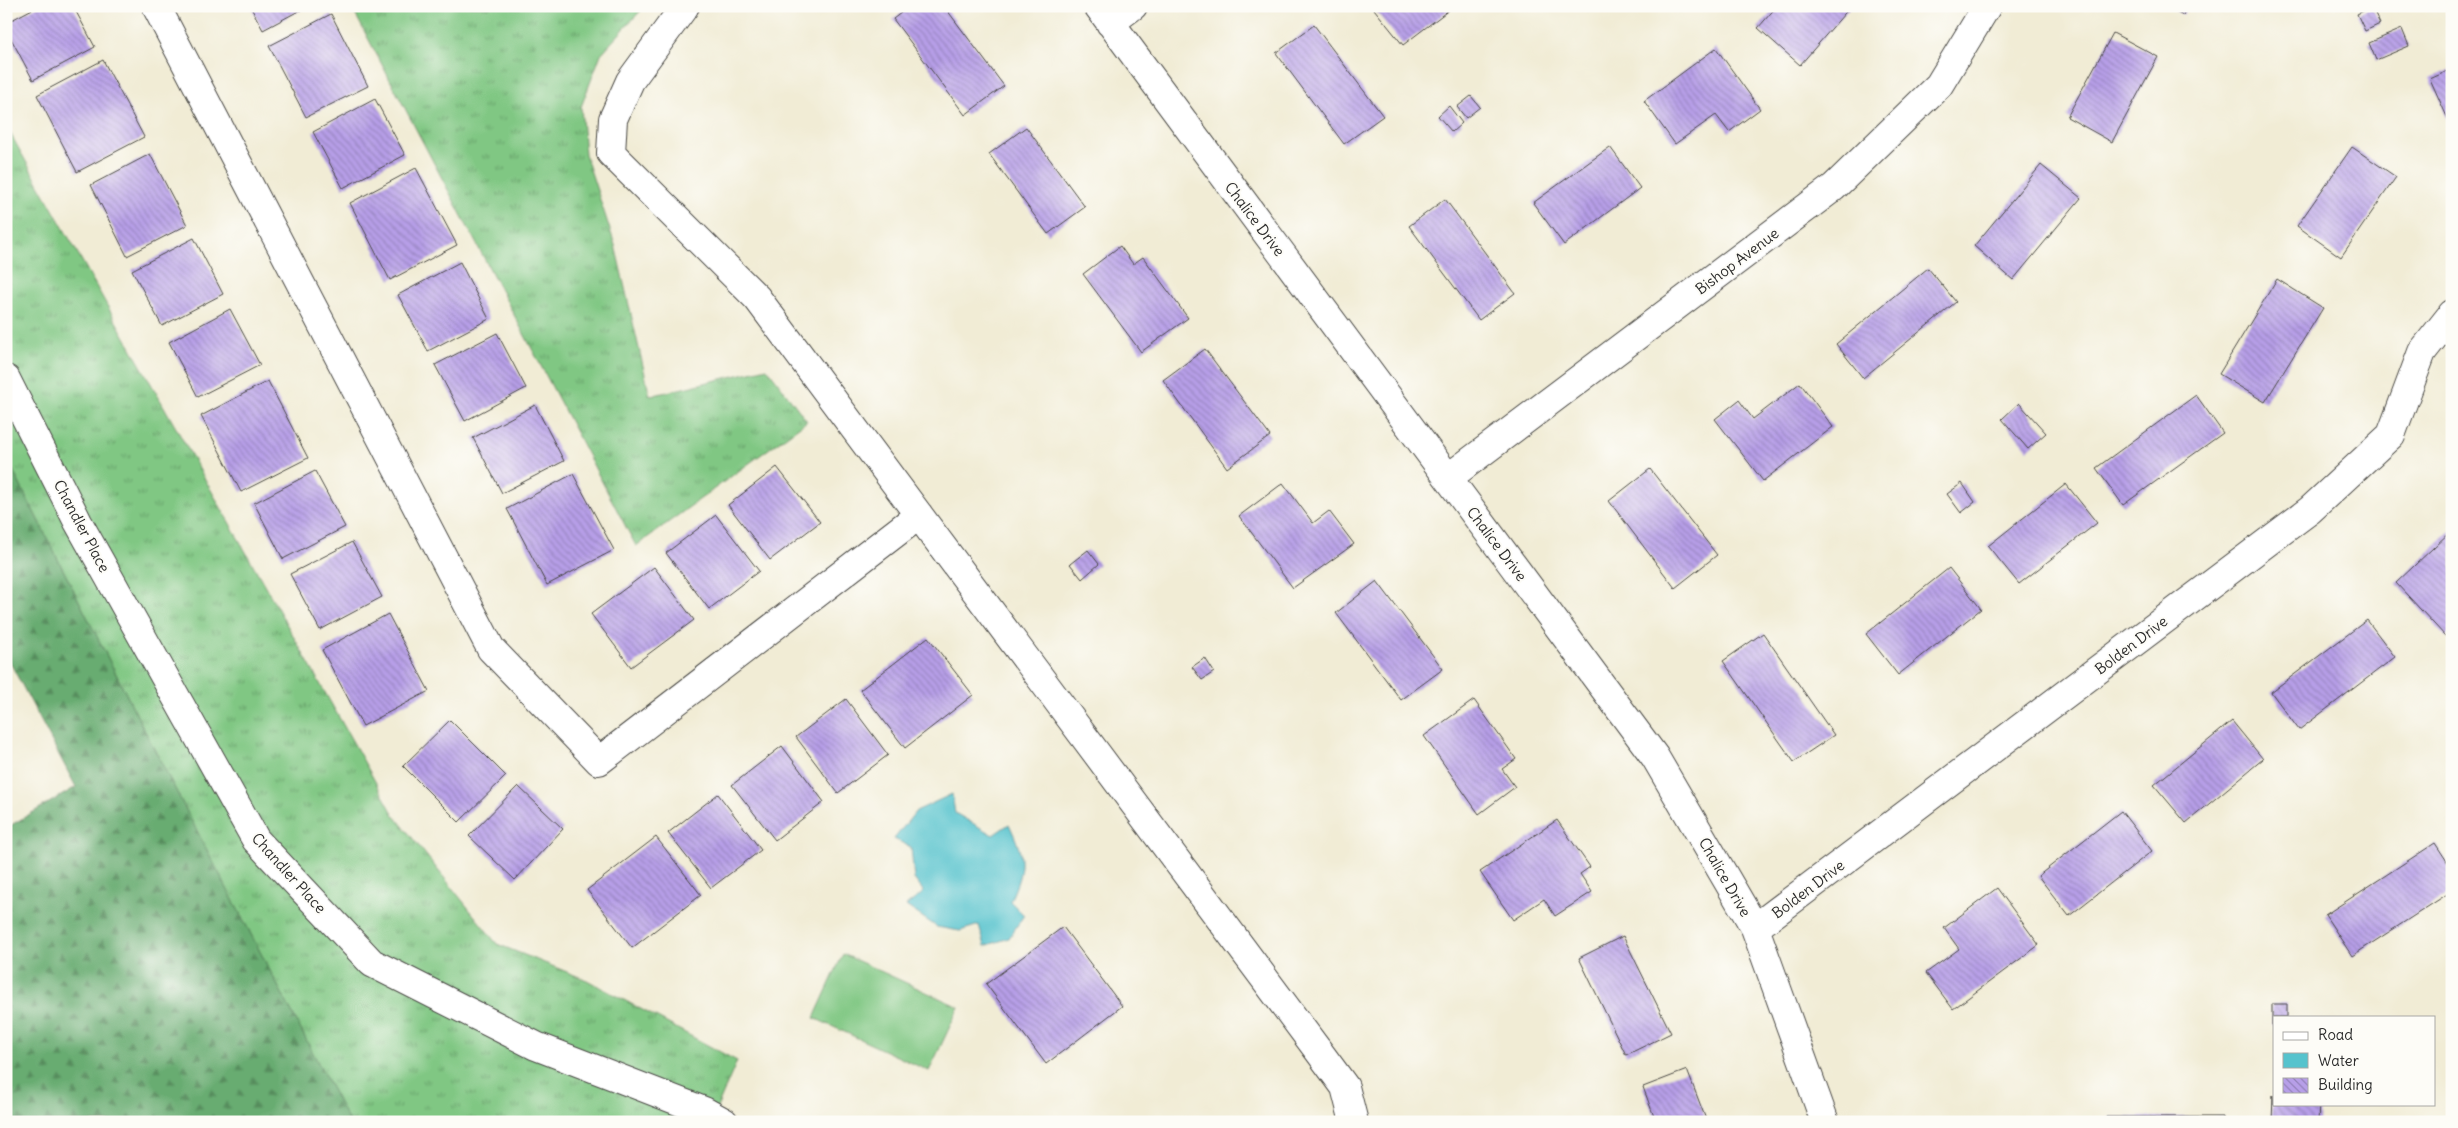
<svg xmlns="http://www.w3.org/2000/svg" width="2458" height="1128" viewBox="0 0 2458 1128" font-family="Delius,sans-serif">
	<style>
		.grass { fill: url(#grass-tufts); stroke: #567957 }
		.forest { fill: url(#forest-firs); stroke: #4a6c4e }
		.pitch { fill: #80c783; stroke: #567957 }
		.water { fill: #56c3cd; stroke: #40777c }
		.building { fill: url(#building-back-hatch) }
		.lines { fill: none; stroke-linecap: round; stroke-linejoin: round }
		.minor-casing { stroke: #494844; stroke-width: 30 }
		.minor { stroke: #fff; stroke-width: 28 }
		.labels { text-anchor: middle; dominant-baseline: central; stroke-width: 4; stroke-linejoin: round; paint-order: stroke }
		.street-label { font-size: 15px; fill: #2b2b2b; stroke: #fdfcf7 }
	</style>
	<defs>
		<pattern id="grass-tufts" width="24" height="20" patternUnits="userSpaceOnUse" patternTransform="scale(1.25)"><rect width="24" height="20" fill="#80c783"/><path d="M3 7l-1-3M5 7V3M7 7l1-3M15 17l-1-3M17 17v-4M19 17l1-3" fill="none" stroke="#69a26b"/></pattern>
		<pattern id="forest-firs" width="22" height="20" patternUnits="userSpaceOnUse" patternTransform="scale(1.25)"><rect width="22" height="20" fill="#68ac71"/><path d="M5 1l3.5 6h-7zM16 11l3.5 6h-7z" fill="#568c5d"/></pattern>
		<pattern id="building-back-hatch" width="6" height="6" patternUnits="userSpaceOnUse" patternTransform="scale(1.25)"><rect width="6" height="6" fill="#b79fe8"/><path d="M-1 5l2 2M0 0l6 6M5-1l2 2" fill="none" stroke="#9582bc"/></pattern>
	</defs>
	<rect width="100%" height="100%" fill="#fdfcf7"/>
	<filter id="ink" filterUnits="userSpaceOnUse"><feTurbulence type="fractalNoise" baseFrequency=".02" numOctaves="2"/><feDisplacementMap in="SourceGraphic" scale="10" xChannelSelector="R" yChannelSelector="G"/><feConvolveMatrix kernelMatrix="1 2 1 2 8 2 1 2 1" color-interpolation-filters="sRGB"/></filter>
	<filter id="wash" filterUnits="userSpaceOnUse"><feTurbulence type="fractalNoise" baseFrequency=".0096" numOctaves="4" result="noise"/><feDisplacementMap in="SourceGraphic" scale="20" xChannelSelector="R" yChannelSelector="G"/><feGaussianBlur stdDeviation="1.12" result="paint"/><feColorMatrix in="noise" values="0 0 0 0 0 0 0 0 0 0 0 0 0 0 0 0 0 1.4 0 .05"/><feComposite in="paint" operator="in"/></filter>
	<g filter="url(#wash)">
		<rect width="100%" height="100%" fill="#f1ecd5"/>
		<!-- grass -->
		<path class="grass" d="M351,6H645L601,54L581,107L585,154L615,245L650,396L767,368L807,421L636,546Z
			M6,126L394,815L497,944L587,980L737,1061L711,1122H349L151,743L6,457Z"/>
		<!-- forest -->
		<path class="forest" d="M6,457L151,743L349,1122H6V828L76,787L6,655Z"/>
		<!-- pitch -->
		<path class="pitch" d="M843,954L959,1007L929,1071L814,1018Z"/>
		<!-- water -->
		<path class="water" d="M952,794L955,813L993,835L1009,824C1025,858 1025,867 1010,901L1024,915L1009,938L985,946L979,925L960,931L937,927L906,906L924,892L914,879L911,847L894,839L916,811Z"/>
		<g id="blocks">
			<!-- building -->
			<path class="building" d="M38,6H73L95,47L33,80L6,29V23Z
				M250,6H308L263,30Z
				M910,6H944L1004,86L965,115L893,19Z
				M1377,6H1454L1403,45L1374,9Z
				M1777,6H1851L1800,65L1758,28Z
				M2167,6H2187L2183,15Z
				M2372,7L2380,24L2365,31L2357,14Z
				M331,14L368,86L306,117L269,46Z
				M1314,25L1383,116L1344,144L1276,53Z
				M2402,29L2409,46L2376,60L2369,43Z
				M2113,33L2158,57L2112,142L2067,117Z
				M1716,48L1760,109L1729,132L1716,115L1675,144L1644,101Z
				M103,60L144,137L77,172L37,95Z
				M2452,69V128L2430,79Z
				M1471,96L1480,107L1466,118L1457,107Z
				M375,99L405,155L343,188L313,132Z
				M1449,106L1462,123L1452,132L1438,116Z
				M1026,127L1085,207L1048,234L989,154Z
				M1610,147L1640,188L1564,245L1533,203Z
				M2352,147L2396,177L2341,257L2297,226Z
				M150,154L187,225L127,256L91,185Z
				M2041,165L2081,198L2013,280L1974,246Z
				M416,168L457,245L390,280L350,203Z
				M1445,199L1515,293L1479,320L1409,226Z
				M194,238L223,294L162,326L132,270Z
				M1120,246L1133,264L1143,257L1188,318L1141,352L1083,274Z
				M460,262L489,319L428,351L398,295Z
				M1928,268L1956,302L1863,378L1836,344Z
				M2277,279L2323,308L2265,402L2219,374Z
				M230,309L260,365L198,397L169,342Z
				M497,333L526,388L465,421L435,365Z
				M1205,349L1270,436L1227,468L1163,380Z
				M268,381L308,458L241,492L201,416Z
				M1800,383L1833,427L1763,481L1715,419L1739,400L1753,419Z
				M2196,395L2223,433L2123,505L2096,468Z
				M2019,403L2046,433L2028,449L2002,419Z
				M535,405L564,461L502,493L473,438Z
				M777,467L820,522L770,560L728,505Z
				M1650,469L1717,555L1675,588L1609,501Z
				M315,471L345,527L283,559L254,503Z
				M573,474L614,550L547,585L507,509Z
				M1283,483L1313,523L1329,511L1354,544L1293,588L1239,516Z
				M1962,483L1975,502L1961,513L1947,494Z
				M2066,484L2097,523L2019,584L1988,546Z
				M716,515L759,571L709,609L666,553Z
				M2452,530V632L2446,637L2396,583Z
				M352,542L382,597L320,630L290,574Z
				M1088,550L1099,564L1082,579L1070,564Z
				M654,567L694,620L631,667L591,614Z
				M1949,568L1981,609L1898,675L1866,634Z
				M1377,581L1443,669L1401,700L1336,613Z
				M388,614L429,691L363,726L322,650Z
				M2367,620L2395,657L2299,730L2271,692Z
				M1763,633L1834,735L1794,762L1723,661Z
				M928,637L973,695L905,748L860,690Z
				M1205,658L1214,672L1202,680L1192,667Z
				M846,699L888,755L838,793L796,737Z
				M1474,700L1516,759L1502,769L1515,787L1479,814L1424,736Z
				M450,720L506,776L459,822L403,766Z
				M2232,721L2263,759L2186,823L2154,785Z
				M782,746L824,802L775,840L732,785Z
				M518,786L563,829L515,880L469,836Z
				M718,794L761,850L711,888L668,833Z
				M2121,811L2152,851L2069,916L2038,876Z
				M1557,820L1590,867L1580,874L1592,892L1555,916L1544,899L1513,920L1480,872Z
				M656,837L701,895L632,948L587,890Z
				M2435,843L2452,869V891L2352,956L2325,915Z
				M1997,888L2039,945L1953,1009L1926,973L1959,949L1944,928Z
				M1063,927L1122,1006L1046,1064L986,984Z
				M1623,936L1671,1033L1626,1055L1579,958Z
				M2272,1004H2287V1017H2274V1026H2272Z
				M1687,1070L1707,1122H1656L1643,1087Z
				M2273,1095L2274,1104H2319L2318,1122H2272Z
				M2050,1117V1122H2011V1120Z
				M2106,1117H2223V1122H2106Z"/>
		</g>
	</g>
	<g filter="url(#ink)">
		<use href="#blocks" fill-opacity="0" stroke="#494844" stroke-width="1"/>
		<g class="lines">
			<defs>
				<path id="minor" d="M156,6L491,649L599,761L919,515
					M685,6L630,81L613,119L611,153L757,298L1320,1053L1345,1087L1354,1122
					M1098,6L1655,757L1755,928L1825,1122
					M1110,23L1133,6
					M6,379L78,522L256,840L372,963L536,1046L704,1111L724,1122
					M1448,478L1834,187L1939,85L1987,6
					M1755,928L2310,510L2391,435L2422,352L2452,314"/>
			</defs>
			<!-- minor casing -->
			<use href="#minor" class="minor-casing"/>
			<!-- minor -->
			<use href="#minor" class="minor"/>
		</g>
	</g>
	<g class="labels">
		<!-- street labels -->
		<g class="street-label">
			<text transform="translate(1255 219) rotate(53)">Chalice Drive</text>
			<text transform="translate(1737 261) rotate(-37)">Bishop Avenue</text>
			<text transform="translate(82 526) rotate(62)">Chandler Place</text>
			<text transform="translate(1497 544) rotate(53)">Chalice Drive</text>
			<text transform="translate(2131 645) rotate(-37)">Bolden Drive</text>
			<text transform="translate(289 873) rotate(48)">Chandler Place</text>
			<text transform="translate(1725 877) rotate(60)">Chalice Drive</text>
			<text transform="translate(1808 889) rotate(-37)">Bolden Drive</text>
		</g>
	</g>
	<!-- margin -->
	<rect width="2458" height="1128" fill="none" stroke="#fdfcf7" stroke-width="25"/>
	<!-- legend -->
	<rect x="2273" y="1016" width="162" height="90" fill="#fdfcf7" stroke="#a9a8a5"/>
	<rect x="2283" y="1032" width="25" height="8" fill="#ffffff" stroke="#a9a8a5"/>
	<text x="2318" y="1040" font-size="15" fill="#2b2b2b">Road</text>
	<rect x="2283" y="1053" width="25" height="15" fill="#56c3cd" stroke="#a9a8a5"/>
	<text x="2318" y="1066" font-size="15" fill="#2b2b2b">Water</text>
	<rect x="2283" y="1078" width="25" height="15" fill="url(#building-back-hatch)" stroke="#a9a8a5"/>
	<text x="2318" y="1090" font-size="15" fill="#2b2b2b">Building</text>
</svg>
